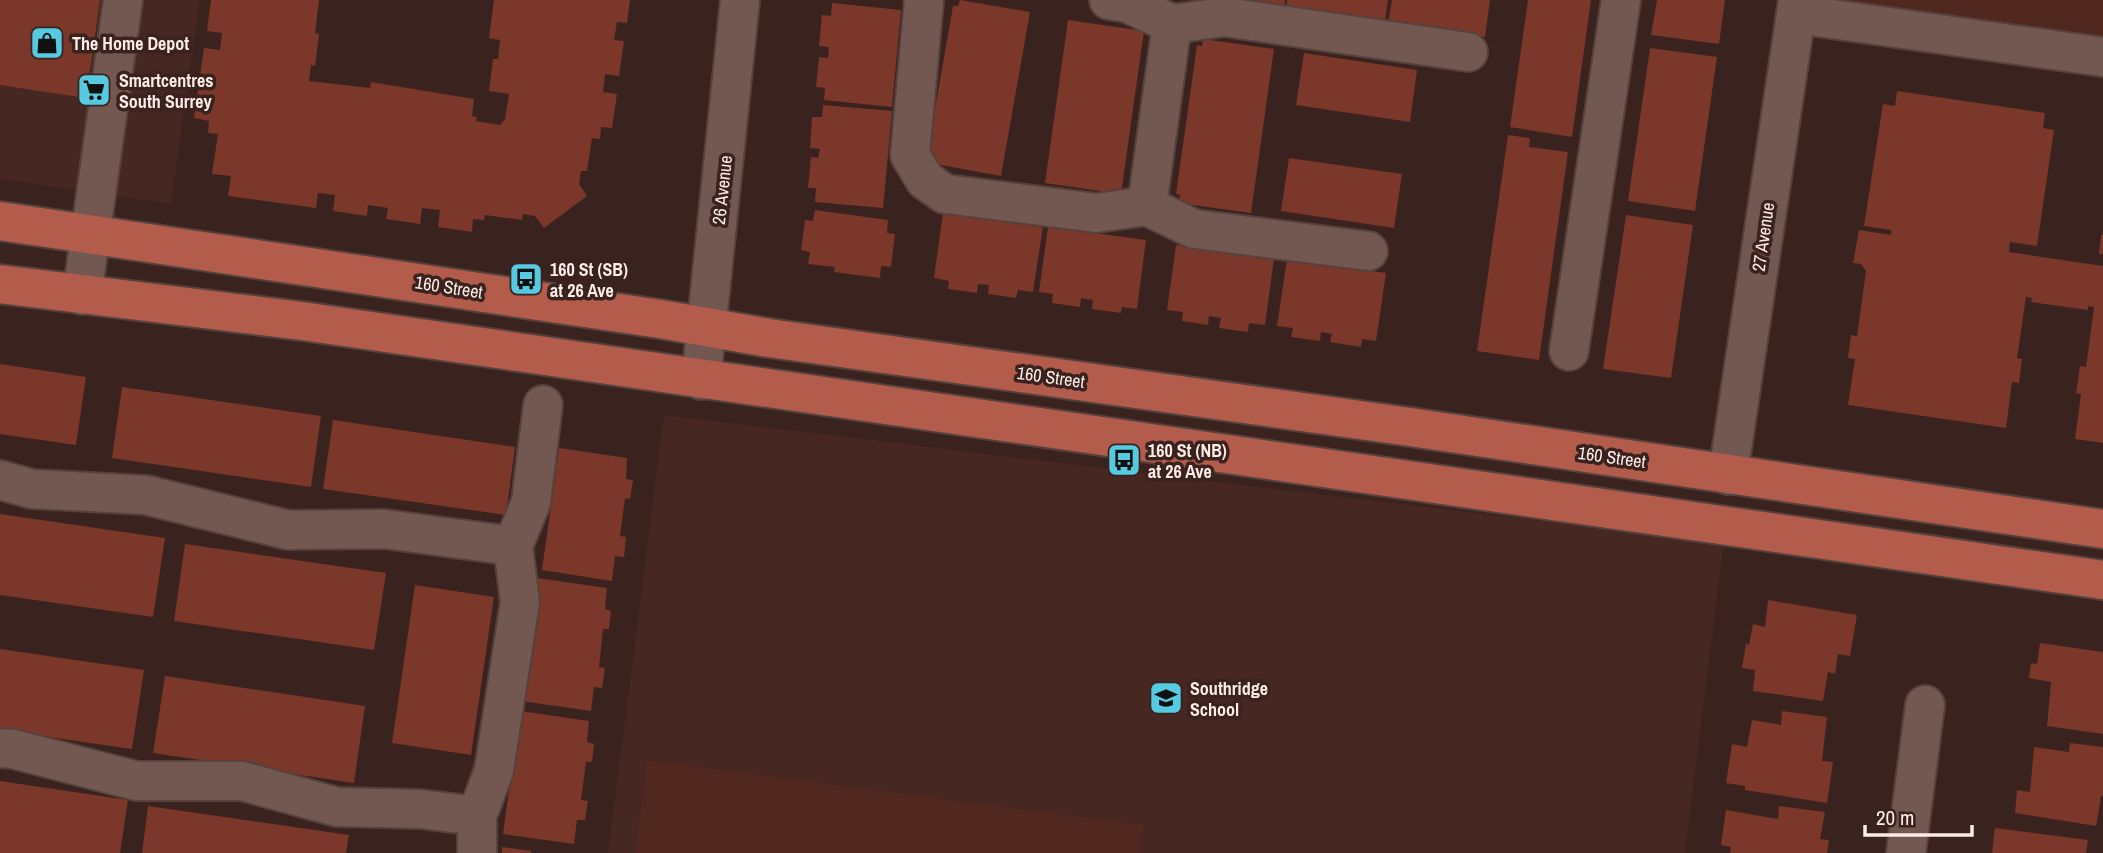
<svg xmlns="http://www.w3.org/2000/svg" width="2103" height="853" viewBox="0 0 2103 853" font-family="'Archivo Narrow',sans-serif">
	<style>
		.built { fill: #462721 }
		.green { fill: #502820 }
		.building { fill: #7b372a }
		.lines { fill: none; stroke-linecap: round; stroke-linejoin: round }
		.minor-casing { stroke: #56413d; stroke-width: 42 }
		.major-casing { stroke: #56413d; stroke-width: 42 }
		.minor { stroke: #735751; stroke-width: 38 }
		.major { stroke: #b45c4c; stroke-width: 38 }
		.labels { text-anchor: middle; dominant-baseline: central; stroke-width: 7; stroke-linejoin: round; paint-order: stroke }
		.poi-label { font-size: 18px; font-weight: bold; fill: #fcebe7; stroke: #3a221e; text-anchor: start }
		.street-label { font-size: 18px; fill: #fcebe7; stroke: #3a221e }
	</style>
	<rect width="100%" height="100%" fill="#3a221e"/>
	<!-- built -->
	<path class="built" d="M0,0H200L171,204L0,179Z
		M664,415L1724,543L1685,853H608Z"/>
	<!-- green -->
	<path class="green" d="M1849,0H2103V44L1848,8Z
		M647,760L1144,825L1140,853H635Z"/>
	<!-- building -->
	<path class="building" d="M0,0H100L86,98L0,85Z
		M211,0H319L315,33L319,34L315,66L311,65L309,81L370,88L371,82L474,99L472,116L477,117L476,121L500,125L505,119L509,94L489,91L493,59H498L500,40L489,38L494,0H630L627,23L617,22L614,40L624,41L619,76L605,74L603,92L617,94L612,128L601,127L600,139L592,138L587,171H581L579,184L587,196L544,228L535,216L523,214L522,220L485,215L484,220L473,219L472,232L438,227L440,210L422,208L420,224L386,219L388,208L368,205L367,216L333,211L335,195L318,193L316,208L228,196L231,176L212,174L218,134L208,133L209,121L194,118L204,48L220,50L222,33L207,31Z
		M960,0L1030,12L1001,176L930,163L927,154L953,6H958Z
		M1235,0H1285L1284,8Z
		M1287,0H1388L1385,21L1286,8Z
		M1392,0H1490L1485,37L1388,23Z
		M1528,0H1591L1572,137L1510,127Z
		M1657,0H1725L1719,44L1651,35Z
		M832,3L901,10L892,107L824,100L825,88L816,87L819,57L828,58L829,47L819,46L822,15L831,16Z
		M1068,20L1144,31L1121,194L1045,183Z
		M1203,39L1274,49L1251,213L1179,203L1180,195L1176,194L1197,45L1202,46Z
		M1650,48L1717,57L1695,211L1628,201Z
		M1304,53L1417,70L1410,122L1296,105Z
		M1897,91L2045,113L2043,128L2054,130L2037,246L2010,242L2009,252L2103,266V443L2075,439L2081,394L2076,393L2080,366L2086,367L2094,307L2088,306V310L2031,302L2032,298L2026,297L2017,358L2022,359L2019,383L2012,382L2006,428L1848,405L1855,359L1848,358L1851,335L1857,336L1866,271L1861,264L1853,263L1859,230L1891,235V230L1864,226L1883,104L1895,106Z
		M823,105L892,111L883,208L815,202L816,188H808L811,157L818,158L820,149L810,148L812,117H822Z
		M1508,135L1530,138L1529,147L1568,152L1539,360L1477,351Z
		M1289,158L1402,174L1394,228L1281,211Z
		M815,210L888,220L887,233L895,234L891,267L881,266L880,278L834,272L835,267L808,264L810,252L801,250L805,220L813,221Z
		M943,212L1043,226L1033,292L1018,290L1016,298L988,294L989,285L978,284L977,293L948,289L949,281L934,278Z
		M1626,215L1693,225L1671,378L1603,369Z
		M1048,227L1146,240L1137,309L1122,307L1121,313L1092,309L1093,300L1081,298L1080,307L1052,303L1053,294L1039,292Z
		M2101,235H2103V254H2099Z
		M1176,245L1274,258L1265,325L1249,323L1248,332L1219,328L1221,318L1209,316L1208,325L1182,321L1183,312L1167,310Z
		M1287,259L1386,273L1376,341L1362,339L1361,347L1330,342L1332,334L1321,332L1320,341L1291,337L1293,328L1277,326Z
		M0,364L86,377L76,445L0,434Z
		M122,387L321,416L311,487L112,458Z
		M333,420L515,447L506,515L323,489Z
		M559,448L627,458L626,479L633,480L630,499L625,498L620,536L626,537L624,557L615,556L612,581L542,570Z
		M0,514L165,538L153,617L0,595Z
		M185,544L386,573L374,650L174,621Z
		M537,578L607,588L605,609L611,611L609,629H603L599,667L605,668L602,688L594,687L591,711L521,701Z
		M415,585L494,597L471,755L392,743Z
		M1768,600L1857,615L1850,656L1838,654L1835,674L1828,672L1823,701L1753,691L1755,670L1742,668L1746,644L1749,645L1753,624L1765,627Z
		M2040,643L2103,652V734L2047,726L2051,682L2029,678L2031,663L2037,664Z
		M0,649L144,670L132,749L0,730Z
		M165,676L365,706L354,783L153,753Z
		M520,711L589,721L587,742L594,744L592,762H586L581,800L588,801L585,820H577L574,844L503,834Z
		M1782,711L1827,717L1822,761L1833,762L1827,803L1745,790V786L1726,783L1732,744L1747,747L1752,720L1781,725Z
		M2070,743L2103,747V796H2101L2096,826L2015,813L2017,790L2030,792L2034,747L2069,752Z
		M0,781L128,800L120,853H0Z
		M148,806L349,835L346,853H142Z
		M1779,806L1825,812L1820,839L1829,840L1827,853H1730L1731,847L1721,845L1726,810L1778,819Z
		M1995,828L2088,840L2086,853H1992Z
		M502,847L531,851V853H502Z"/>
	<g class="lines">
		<defs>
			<path id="minor" d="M924,0L910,155L925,180L945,194L1096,213L1147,206L1194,229L1368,251
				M1109,0L1128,3L1172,24L1225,17L1468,52
				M1796,14L2103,57
				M1147,206L1172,24
				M82,295L123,0
				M1569,351L1621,0
				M701,380L740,0
				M1728,475L1798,0
				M0,480L32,489L146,495L288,530L384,529L513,546
				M0,748L13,749L137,781H242L337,807L420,809L477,816
				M477,853V816L494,770L520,602L513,546L531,502L543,405
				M1906,853L1925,705"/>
			<path id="major" d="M0,221L660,319L769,338L1403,426L2103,529
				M0,284L302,321L2103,580"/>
		</defs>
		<!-- minor casing -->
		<use href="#minor" class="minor-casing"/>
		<!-- major casing -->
		<use href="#major" class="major-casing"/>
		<!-- minor -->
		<use href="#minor" class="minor"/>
		<!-- major -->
		<use href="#major" class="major"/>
	</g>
	<!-- icons -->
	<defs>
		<symbol id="shop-square" viewBox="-11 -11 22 22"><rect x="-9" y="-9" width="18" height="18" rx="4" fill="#55cae0" stroke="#3a221e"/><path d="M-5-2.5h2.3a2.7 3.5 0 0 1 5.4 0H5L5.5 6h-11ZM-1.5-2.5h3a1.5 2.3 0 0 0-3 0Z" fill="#111"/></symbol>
		<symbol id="supermarket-square" viewBox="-11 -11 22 22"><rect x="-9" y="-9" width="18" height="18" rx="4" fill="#55cae0" stroke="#3a221e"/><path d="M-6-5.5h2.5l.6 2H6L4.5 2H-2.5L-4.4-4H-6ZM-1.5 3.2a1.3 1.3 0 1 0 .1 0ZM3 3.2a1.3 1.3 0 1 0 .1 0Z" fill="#111"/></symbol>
		<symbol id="bus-square" viewBox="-11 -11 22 22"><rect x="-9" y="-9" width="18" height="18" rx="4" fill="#55cae0" stroke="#3a221e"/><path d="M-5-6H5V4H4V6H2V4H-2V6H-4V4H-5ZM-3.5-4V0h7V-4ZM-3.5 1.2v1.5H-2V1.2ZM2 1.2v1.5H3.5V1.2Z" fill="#111"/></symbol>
		<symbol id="school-square" viewBox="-11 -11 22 22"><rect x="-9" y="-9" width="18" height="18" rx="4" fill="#55cae0" stroke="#3a221e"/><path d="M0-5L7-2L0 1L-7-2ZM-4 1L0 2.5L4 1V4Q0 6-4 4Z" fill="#111"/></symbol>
	</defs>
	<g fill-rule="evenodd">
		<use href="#shop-square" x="28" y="24" width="38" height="38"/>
		<use href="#supermarket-square" x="75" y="71" width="38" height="38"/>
		<use href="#bus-square" x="507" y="260" width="38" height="38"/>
		<use href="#bus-square" x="1105" y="441" width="38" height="38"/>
		<use href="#school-square" x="1147" y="679" width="38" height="38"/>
	</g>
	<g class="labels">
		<!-- poi labels -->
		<g class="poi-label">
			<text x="72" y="43">The Home Depot</text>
			<text x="119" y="80">Smartcentres<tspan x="119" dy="21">South Surrey</tspan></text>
			<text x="550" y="269">160 St (SB)<tspan x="550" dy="21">at 26 Ave</tspan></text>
			<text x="1148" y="450">160 St (NB)<tspan x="1148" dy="21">at 26 Ave</tspan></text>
			<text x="1190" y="688">Southridge<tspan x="1190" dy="21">School</tspan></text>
		</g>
		<!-- street labels -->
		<g class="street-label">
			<text transform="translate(722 190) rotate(-84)">26 Avenue</text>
			<text transform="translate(1763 237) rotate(-82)">27 Avenue</text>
			<text transform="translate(449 287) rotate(9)">160 Street</text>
			<text transform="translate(1051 377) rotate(8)">160 Street</text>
			<text transform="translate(1612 457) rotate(8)">160 Street</text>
		</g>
	</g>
	<!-- scale -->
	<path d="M1865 825v10h107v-10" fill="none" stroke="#fcebe7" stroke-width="3.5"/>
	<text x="1876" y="825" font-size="21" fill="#fcebe7" stroke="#3a221e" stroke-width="5" paint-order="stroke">20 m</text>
</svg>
